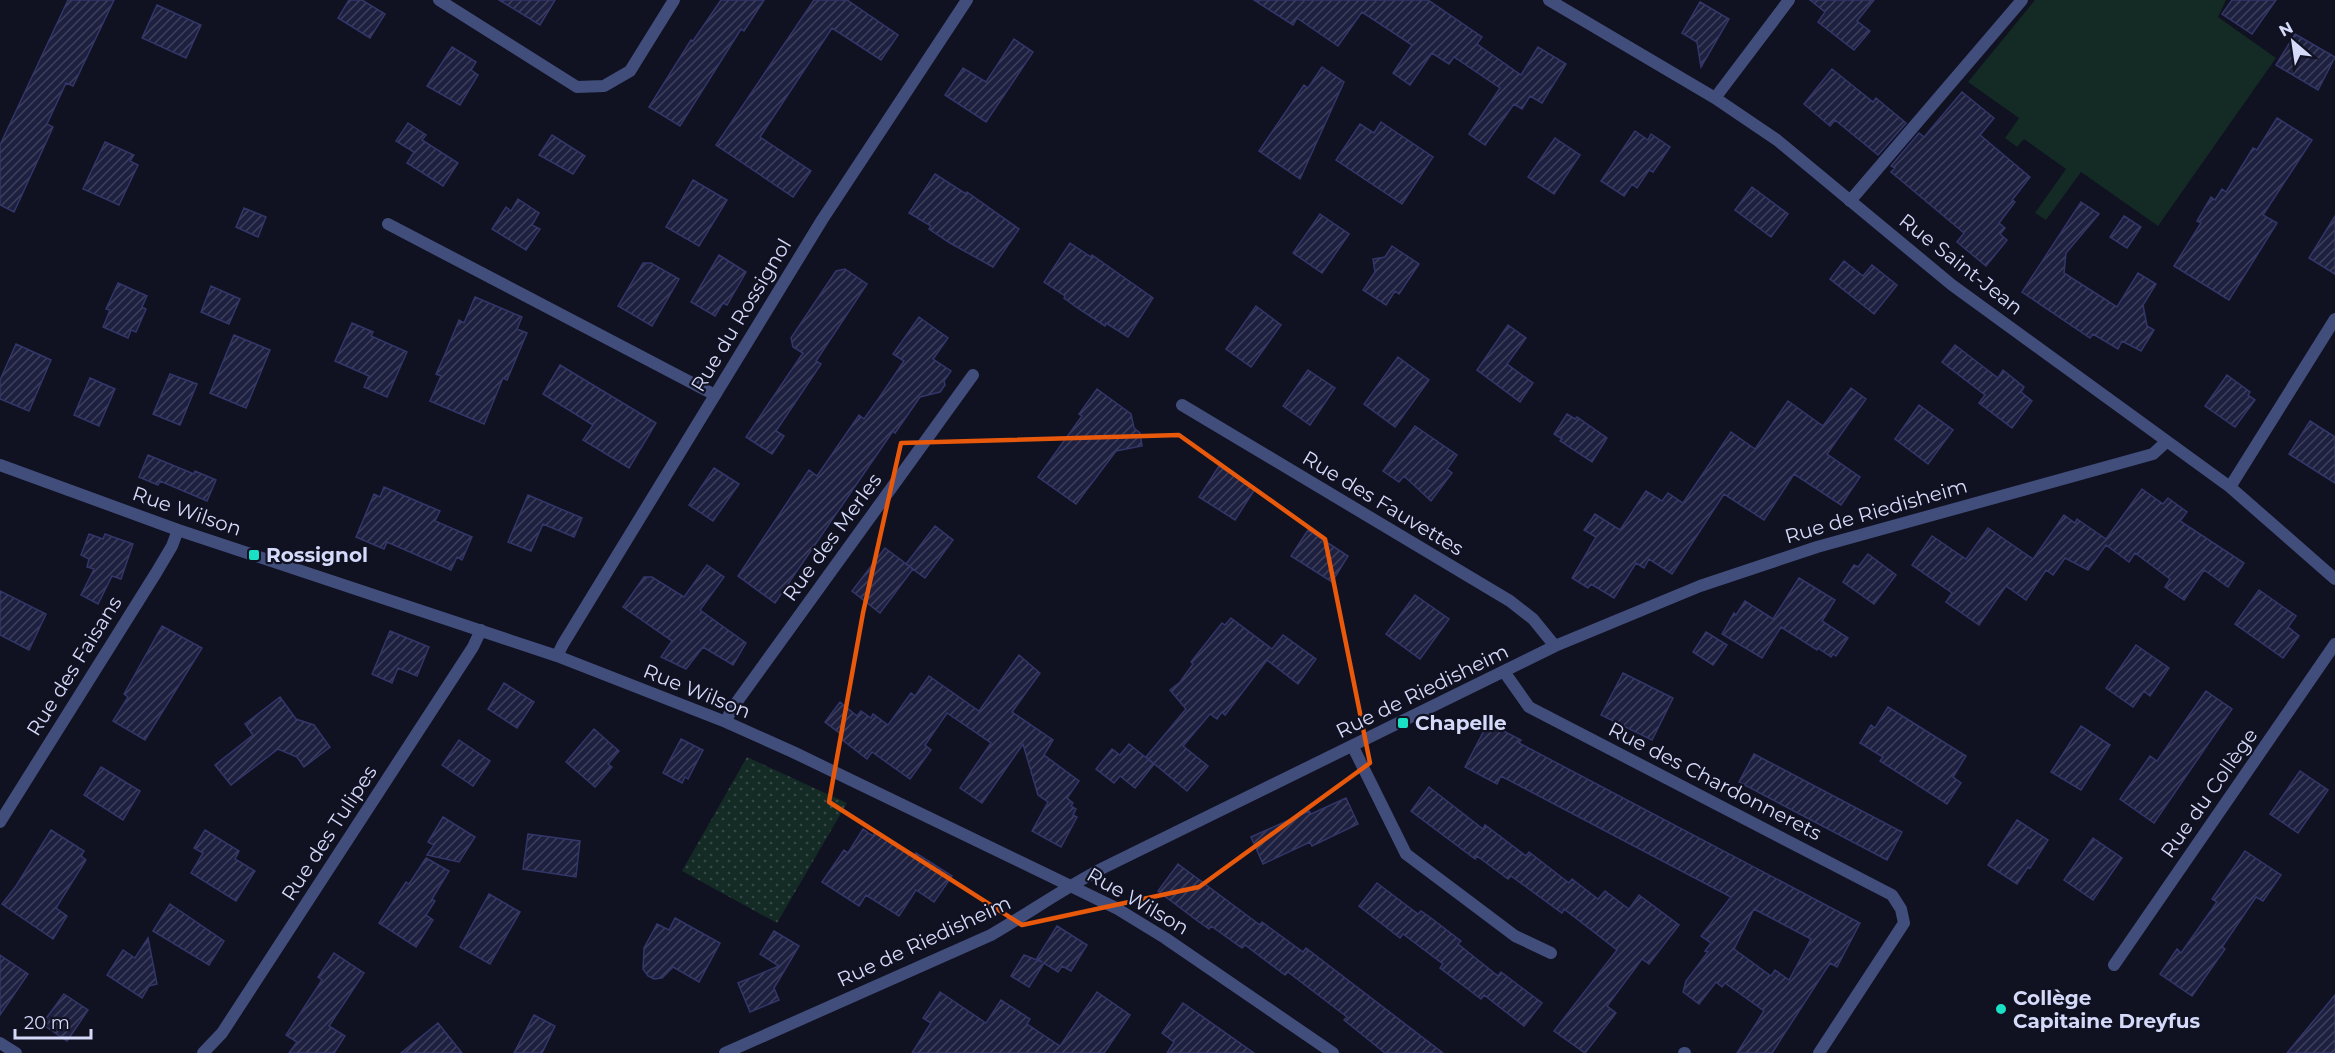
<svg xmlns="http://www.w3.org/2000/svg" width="2335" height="1053" viewBox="0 0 2335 1053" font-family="Montserrat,sans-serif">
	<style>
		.grass { fill: url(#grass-dots) }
		.garden { fill: #142a24 }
		.building { fill: url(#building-hatch); stroke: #333669; stroke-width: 1.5; fill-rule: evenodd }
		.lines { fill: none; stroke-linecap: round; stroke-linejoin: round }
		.lane { stroke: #414d7b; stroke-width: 12 }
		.street { stroke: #414d7b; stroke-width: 12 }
		.marked { fill: none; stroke: #e8590c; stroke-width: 4.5; stroke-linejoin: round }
		.poi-dot { fill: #1ae1c3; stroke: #101121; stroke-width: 2 }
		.labels { text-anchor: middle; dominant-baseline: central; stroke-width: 4.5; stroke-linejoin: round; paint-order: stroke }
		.street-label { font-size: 20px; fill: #d5dafa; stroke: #101121 }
		.poi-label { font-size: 20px; font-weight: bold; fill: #d5dafa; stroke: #101121; text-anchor: start }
	</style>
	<defs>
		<pattern id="grass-dots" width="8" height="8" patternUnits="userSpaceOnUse" patternTransform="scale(1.5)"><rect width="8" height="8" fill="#142a24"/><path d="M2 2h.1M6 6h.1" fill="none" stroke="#354845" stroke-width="1.8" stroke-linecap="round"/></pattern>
		<pattern id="building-hatch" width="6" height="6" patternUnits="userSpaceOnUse" patternTransform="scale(1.5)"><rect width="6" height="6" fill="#1e2040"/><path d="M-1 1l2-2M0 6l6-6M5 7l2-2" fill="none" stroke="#3e405c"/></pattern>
	</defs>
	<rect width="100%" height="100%" fill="#101121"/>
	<!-- grass -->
	<path class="grass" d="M747,757L847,803L777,923L682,871Z"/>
	<!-- garden -->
	<path class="garden" d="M2035,0H2226L2218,17L2276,58L2158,226L2081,172L2046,220L2035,213L2066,169L2024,139L2017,147L2005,138L2019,118L1968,82Z"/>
	<!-- building -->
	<path class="building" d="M68,0H114L73,86L66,83L47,124L53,127L14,212L0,205V145Z
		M349,0H362L385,14L370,38L338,18Z
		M499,0H555L540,25Z
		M721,0H764L744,31L741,29L680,126L649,107L691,40L693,41Z
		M814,0H847L898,35L881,60L832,28L760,137L811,171L793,197L716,145Z
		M1254,0H1428L1482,37L1477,44L1521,75L1538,47L1566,64L1542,103L1530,96L1522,109L1514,104L1485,145L1469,134L1500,88L1454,57L1449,64L1432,53L1410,85L1393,73L1412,45L1362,12L1338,46L1297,18L1293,25Z
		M1810,0H1874L1857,21L1870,31L1854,50L1818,22L1825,12Z
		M2232,0H2276L2252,34L2222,14Z
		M1700,2L1729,19L1701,67L1697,42L1682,33Z
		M157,5L201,25L186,58L142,38Z
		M2295,34L2335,57L2318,90L2276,65Z
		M1014,39L1033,52L986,122L945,95L963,68L986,82Z
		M452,47L476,62L471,70L478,75L460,105L427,86Z
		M1322,67L1344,82L1300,179L1259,151L1304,85L1308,88Z
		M1832,69L1873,102L1876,98L1906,123L1878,155L1835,120L1830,126L1804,104Z
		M1962,92L1994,118L1980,135L2030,177L2012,200L2015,202L1999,223L2005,228L2000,234L2007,240L1986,266L1957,242L1964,233L1891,172L1895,168L1891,166L1919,133L1924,137Z
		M2277,118L2312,140L2263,215L2277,223L2229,300L2174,266L2201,223L2197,221L2211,197L2215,200L2222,189L2226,192L2253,148L2257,150Z
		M1381,122L1433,157L1402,204L1336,160L1360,124L1374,133Z
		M408,123L426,135L422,140L458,163L443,186L407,163L414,152L396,141Z
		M1635,131L1648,140L1651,134L1670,147L1653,172L1649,170L1637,188L1632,184L1624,196L1601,181Z
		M552,135L585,156L573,174L539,155Z
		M1555,138L1580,155L1554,194L1528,177Z
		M105,142L134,155L130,161L138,165L119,205L83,189Z
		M935,174L966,194L967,192L1019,229L993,267L950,243L929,229L931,226L909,213Z
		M693,180L727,200L699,246L666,227Z
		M1752,187L1788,214L1771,237L1735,210Z
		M518,199L539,213L532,225L540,229L526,250L492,229L506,207L511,211Z
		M2081,202L2099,214L2066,253L2064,273L2117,307L2138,273L2156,284L2143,305L2147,326L2154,330L2141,351L2122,341L2118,349L2093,334L2090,338L2022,292Z
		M244,208L266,217L258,237L236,227Z
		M1320,214L1349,234L1322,273L1293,253Z
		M2124,216L2141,227L2127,248L2110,237Z
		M2335,216V274L2309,258Z
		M1070,243L1091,257L1092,255L1153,298L1128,337L1106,323L1105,326L1076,307L1064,298L1065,296L1044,282Z
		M1392,246L1419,264L1399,294L1395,291L1386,305L1363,290L1375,272L1373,259L1385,257Z
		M719,255L746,272L727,305L723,303L715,316L691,302Z
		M1844,261L1863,276L1872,265L1897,285L1874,314L1830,279Z
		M643,263H651L679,279L652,326L618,306Z
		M845,269L867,284L816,361L821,364L776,431L784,436L772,454L746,437L803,353L793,347L791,338L836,271Z
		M118,283L147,296L142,307L146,309L136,332L131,330L128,338L103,327L110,310L106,309Z
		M211,286L240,299L229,324L201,312Z
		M475,297L522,317L517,329L527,333L507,380L503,378L484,424L430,401L441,376L436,374L445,354L459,320L464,323Z
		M1256,306L1281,325L1251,367L1226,349Z
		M919,317L948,338L933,359L951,371L944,381L945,385L940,392L920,397L895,433L893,431L775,603L738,576L809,470L817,476L859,415L864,419L879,398L904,361L893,354Z
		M352,323L373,332L371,336L407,352L387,397L364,387L369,376L335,361Z
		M1508,325L1526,338L1507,364L1533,383L1520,402L1477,370Z
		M234,335L270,350L246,408L210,393Z
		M16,344L51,360L29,411L0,399V380Z
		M1955,345L1998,378L2003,370L2024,387L2021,392L2032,401L2012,428L1979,403L1985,395L1942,362Z
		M1398,357L1429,380L1395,427L1364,404Z
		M560,365L656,423L629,468L583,440L593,425L543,394Z
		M1308,370L1335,388L1310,425L1283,406Z
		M170,374L197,384L180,425L153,414Z
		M2227,375L2250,392L2248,395L2255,400L2235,427L2205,406Z
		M90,378L115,389L99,426L74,415Z
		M1851,388L1866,399L1827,454L1860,477L1841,505L1794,474L1764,520L1724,494L1672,574L1649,559L1644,568L1636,563L1614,598L1591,584L1588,588L1572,578L1596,537L1584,530L1595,514L1620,530L1646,491L1662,501L1668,493L1683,503L1731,432L1755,449L1788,401L1823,426Z
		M1097,389L1131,414L1134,428L1140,433L1142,446L1116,451L1076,504L1038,477L1082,416L1079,414Z
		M1919,405L1953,430L1928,464L1895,439Z
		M1567,414L1575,419L1577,417L1607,438L1592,462L1560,441L1562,439L1554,434Z
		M2310,421L2335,437V483L2289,454Z
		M1415,426L1457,455L1447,469L1452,473L1431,501L1404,476L1399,482L1383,471Z
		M148,455L194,474L195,471L216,480L207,501L160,481L158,485L139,477Z
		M1219,466L1255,489L1235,520L1199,497Z
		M714,468L739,484L713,521L689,505Z
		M384,487L440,511L435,521L472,537L462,560L457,557L451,570L387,542L384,549L356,537L374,494L380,497Z
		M2142,489L2163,504L2168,498L2187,512L2180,521L2244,563L2228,587L2204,570L2184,600L2165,587L2170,579L2135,553L2129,562L2106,545L2088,570L2065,558L2053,575L2046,570L2026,600L2006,586L1979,625L1946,602L1952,593L1912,565L1932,536L1966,559L1988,528L2033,559L2064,515L2075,523L2077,519L2106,539Z
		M528,495L582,518L574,537L543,524L531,551L508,542Z
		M935,526L953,540L925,578L906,564Z
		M1308,530L1348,556L1332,582L1291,556Z
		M89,534L103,539L105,534L133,544L121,579L112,576L98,604L81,595L94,569L87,567L89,559L81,555Z
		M885,548L913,569L880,613L852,591Z
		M1868,554L1896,575L1874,604L1843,582L1854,565L1858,567Z
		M707,565L724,577L700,610L746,643L733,665L703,647L686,669L661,657L672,641L623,607L644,577H652L684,597Z
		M1799,578L1835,600L1822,621L1848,638L1836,656L1833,654L1831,657L1818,648L1817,650L1781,627L1762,658L1722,634L1734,613L1736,615L1745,601L1773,619Z
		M2259,590L2296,616L2288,627L2299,636L2283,658L2235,624Z
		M0,591L46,614L29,650L0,635Z
		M1415,595L1449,619L1420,659L1386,634Z
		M1231,618L1272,649L1283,635L1316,659L1298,684L1267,660L1225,715L1222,712L1217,719L1210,714L1183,746L1208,766L1187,791L1146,757L1186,709L1170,690L1180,682L1193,664L1191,662L1222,623L1225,625Z
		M162,626L202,648L145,740L113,721L128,697L124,694Z
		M390,631L429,647L417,676L398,668L392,683L372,674Z
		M1706,632L1727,645L1713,665L1693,652Z
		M2136,645L2169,668L2150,696L2144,691L2133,707L2106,688Z
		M1019,655L1040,673L1012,712L1053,740L1044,755L1079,781L1067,798L1073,803L1071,806L1076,809L1073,815L1077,817L1061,847L1032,831L1048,802L1038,795L1023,744L982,803L960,788L991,743L947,713L925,745L931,750L910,779L872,752L867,759L840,738L842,735L825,722L840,702L857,716L861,711L871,718L873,714L888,725L911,693L915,696L929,676L979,711Z
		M1623,673L1673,698L1652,740L1601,715Z
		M504,683L534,702L517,728L488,709Z
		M2206,691L2232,709L2154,823L2120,799L2150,756L2157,761Z
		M280,697L296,719L314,725L330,747L304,767L297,757L278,749L231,785L215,765L253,735L245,724Z
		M1888,707L1966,756L1953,777L1961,783L1947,804L1880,761L1883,757L1860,743L1871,725L1875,728Z
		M1488,723L1521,740L1519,743L1860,923L1837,967L1830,963L1772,1053H1737L1764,1011L1725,983L1722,987L1716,982L1699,1004L1683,992L1686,981L1708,952L1705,951L1711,943L1701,936L1731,897L1501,776L1497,784L1465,767ZM1754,909L1811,939L1789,980L1775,970L1771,976L1734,949Z
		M2081,726L2110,745L2081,790L2051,772Z
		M594,729L619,751L608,764L612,767L595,787L566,762Z
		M681,739L703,750L688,779L685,777L682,783L663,773Z
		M459,740L490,761L473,786L442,765Z
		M1129,744L1154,764L1135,788L1120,776L1114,783L1096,769L1112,749L1120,755Z
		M1754,754L1902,832L1887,860L1739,782Z
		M101,767L140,791L123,820L84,795Z
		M2300,771L2328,790L2298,833L2270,814Z
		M1429,787L1483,829L1485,825L1526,856L1529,852L1569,883L1572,879L1598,899L1605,891L1629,909L1639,895L1679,925L1649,964L1642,959L1607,1006L1616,1013L1585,1053L1554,1031L1617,950L1564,909L1562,913L1511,876L1508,879L1477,856L1475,859L1411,811Z
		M1346,798L1358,824L1312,846L1310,842L1263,864L1251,837L1309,811L1311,814Z
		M443,817L475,837L459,862L427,855L434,845L428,842Z
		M2017,820L2048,840L2030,868L2028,867L2017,884L1988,865Z
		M863,829L873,836L876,831L914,856L916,853L952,876L934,902L916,890L899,916L866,895L859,906L822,882L844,850L848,853Z
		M51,830L84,851L81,856L86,860L56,908L67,916L53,939L2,904L16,886Z
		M205,830L239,851L235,859L255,871L236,901L191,873L203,853L194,848Z
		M528,834L580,841L576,877L523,869Z
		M2093,838L2122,858L2093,900L2064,880Z
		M2245,851L2281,875L2263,901L2256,897L2222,947L2225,949L2192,996L2160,974L2177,949L2181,953L2217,902L2212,899Z
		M426,858L449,871L432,899L435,901L426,915L433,920L416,947L379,923L406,882L409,884Z
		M1178,864L1260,925L1262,922L1303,952L1306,948L1443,1053H1385L1344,1020L1347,1017L1288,972L1285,975L1245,945L1242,948L1211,926L1209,929L1199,922L1158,891Z
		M1377,883L1418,914L1421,911L1431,918L1461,941L1458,944L1498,976L1501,972L1542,1003L1524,1026L1484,995L1481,999L1440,968L1443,964L1403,934L1400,938L1359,906Z
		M489,894L520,912L490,964L460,947Z
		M170,904L224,941L209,965L153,931Z
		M675,918L720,943L699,982L673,967L662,978L654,979L648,976L643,969L644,948L657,924L669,930Z
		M1057,926L1087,945L1071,971L1062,966L1058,972L1044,963L1029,987L1011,976L1024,955L1042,962L1037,958Z
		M774,931L799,946L774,988L779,1000L750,1012L738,983L779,966L760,954Z
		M148,938L157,984L149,986L142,998L107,975L123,950L135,958Z
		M334,953L364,973L329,1026L345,1036L334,1053H289L297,1042L286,1035L322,980L318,977Z
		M0,955L28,974L0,1015Z
		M940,992L986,1023L1001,1000L1030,1019L1027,1024L1060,1046L1097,992L1130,1015L1104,1053H912L931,1023L923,1018Z
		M64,994L88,1010L67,1041L42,1024Z
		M2335,995V1053H2287Z
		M1183,1003L1196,1012L1254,1053H1167L1174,1042L1162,1033Z
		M534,1015L555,1026L542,1053H514Z
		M438,1023L462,1053H401Z"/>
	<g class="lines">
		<!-- lane -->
		<path class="lane" d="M1850,201L2022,0
			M388,224L715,395
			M1684,1053H1685"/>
		<!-- street -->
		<path class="street" d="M439,0L577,87L604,86L630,71L674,0
			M1549,0L1715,98L1777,140L1952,285L2230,487L2335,579
			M1715,98L1789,0
			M1182,405L1510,601L1533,619L1555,646
			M0,465L178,530L557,656L726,722L793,752L1116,908L1165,938L1333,1053
			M2230,487L2335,319
			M557,656L563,644L822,220L967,0
			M1505,673L1529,707L1892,895L1901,909L1904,923L1819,1053
			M726,722L731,710L973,375
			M1353,747L1406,854L1515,936L1551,953
			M0,822L156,573L172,546L178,530
			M2114,965L2335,644
			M0,1043L16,1053
			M203,1053L222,1033L473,647L481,630
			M725,1053L991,935C1029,913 1064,888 1103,868L1555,646L1700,586L1817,547L2153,454L2166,442"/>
	</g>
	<!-- marked area -->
	<path class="marked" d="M1179,435L1325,539L1370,763L1199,887L1022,925L829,802L863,613L901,443Z"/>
	<!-- markers -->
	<g class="poi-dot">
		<rect x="248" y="549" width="12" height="12" rx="3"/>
		<rect x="1397" y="717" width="12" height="12" rx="3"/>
		<circle cx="2001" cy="1009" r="6"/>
	</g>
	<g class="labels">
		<!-- street labels -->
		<g class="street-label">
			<text transform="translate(1961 264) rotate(38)">Rue Saint-Jean</text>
			<text transform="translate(741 315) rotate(-59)">Rue du Rossignol</text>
			<text transform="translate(1383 503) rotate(31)">Rue des Fauvettes</text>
			<text transform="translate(187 511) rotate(19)">Rue Wilson</text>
			<text transform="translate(1876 511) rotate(-16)">Rue de Riedisheim</text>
			<text transform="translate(832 537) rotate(-54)">Rue des Merles</text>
			<text transform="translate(74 666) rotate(-58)">Rue des Faisans</text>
			<text transform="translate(697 691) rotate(22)">Rue Wilson</text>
			<text transform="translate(1422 691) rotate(-26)">Rue de Riedisheim</text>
			<text transform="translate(1715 781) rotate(27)">Rue des Chardonnerets</text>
			<text transform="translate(2209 793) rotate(-55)">Rue du Collège</text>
			<text transform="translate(329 833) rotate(-57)">Rue des Tulipes</text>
			<text transform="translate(1138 901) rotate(30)">Rue Wilson</text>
			<text transform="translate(924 941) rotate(-25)">Rue de Riedisheim</text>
		</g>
		<!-- poi labels -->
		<g class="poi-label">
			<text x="266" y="555">Rossignol</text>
			<text x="1415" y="723">Chapelle</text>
			<text x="2013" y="998">Collège<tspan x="2013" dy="23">Capitaine Dreyfus</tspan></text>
		</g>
	</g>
	<!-- north arrow -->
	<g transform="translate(2293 42) rotate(331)" stroke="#101121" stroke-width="4.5" paint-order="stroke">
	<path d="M0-4.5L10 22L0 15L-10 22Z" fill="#d5dafa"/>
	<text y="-9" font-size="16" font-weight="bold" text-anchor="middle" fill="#d5dafa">N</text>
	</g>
	<!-- scale -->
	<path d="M15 1029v9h76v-9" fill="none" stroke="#d5dafa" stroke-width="3"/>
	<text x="24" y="1029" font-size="18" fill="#d5dafa" stroke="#101121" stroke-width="4.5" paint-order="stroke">20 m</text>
</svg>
